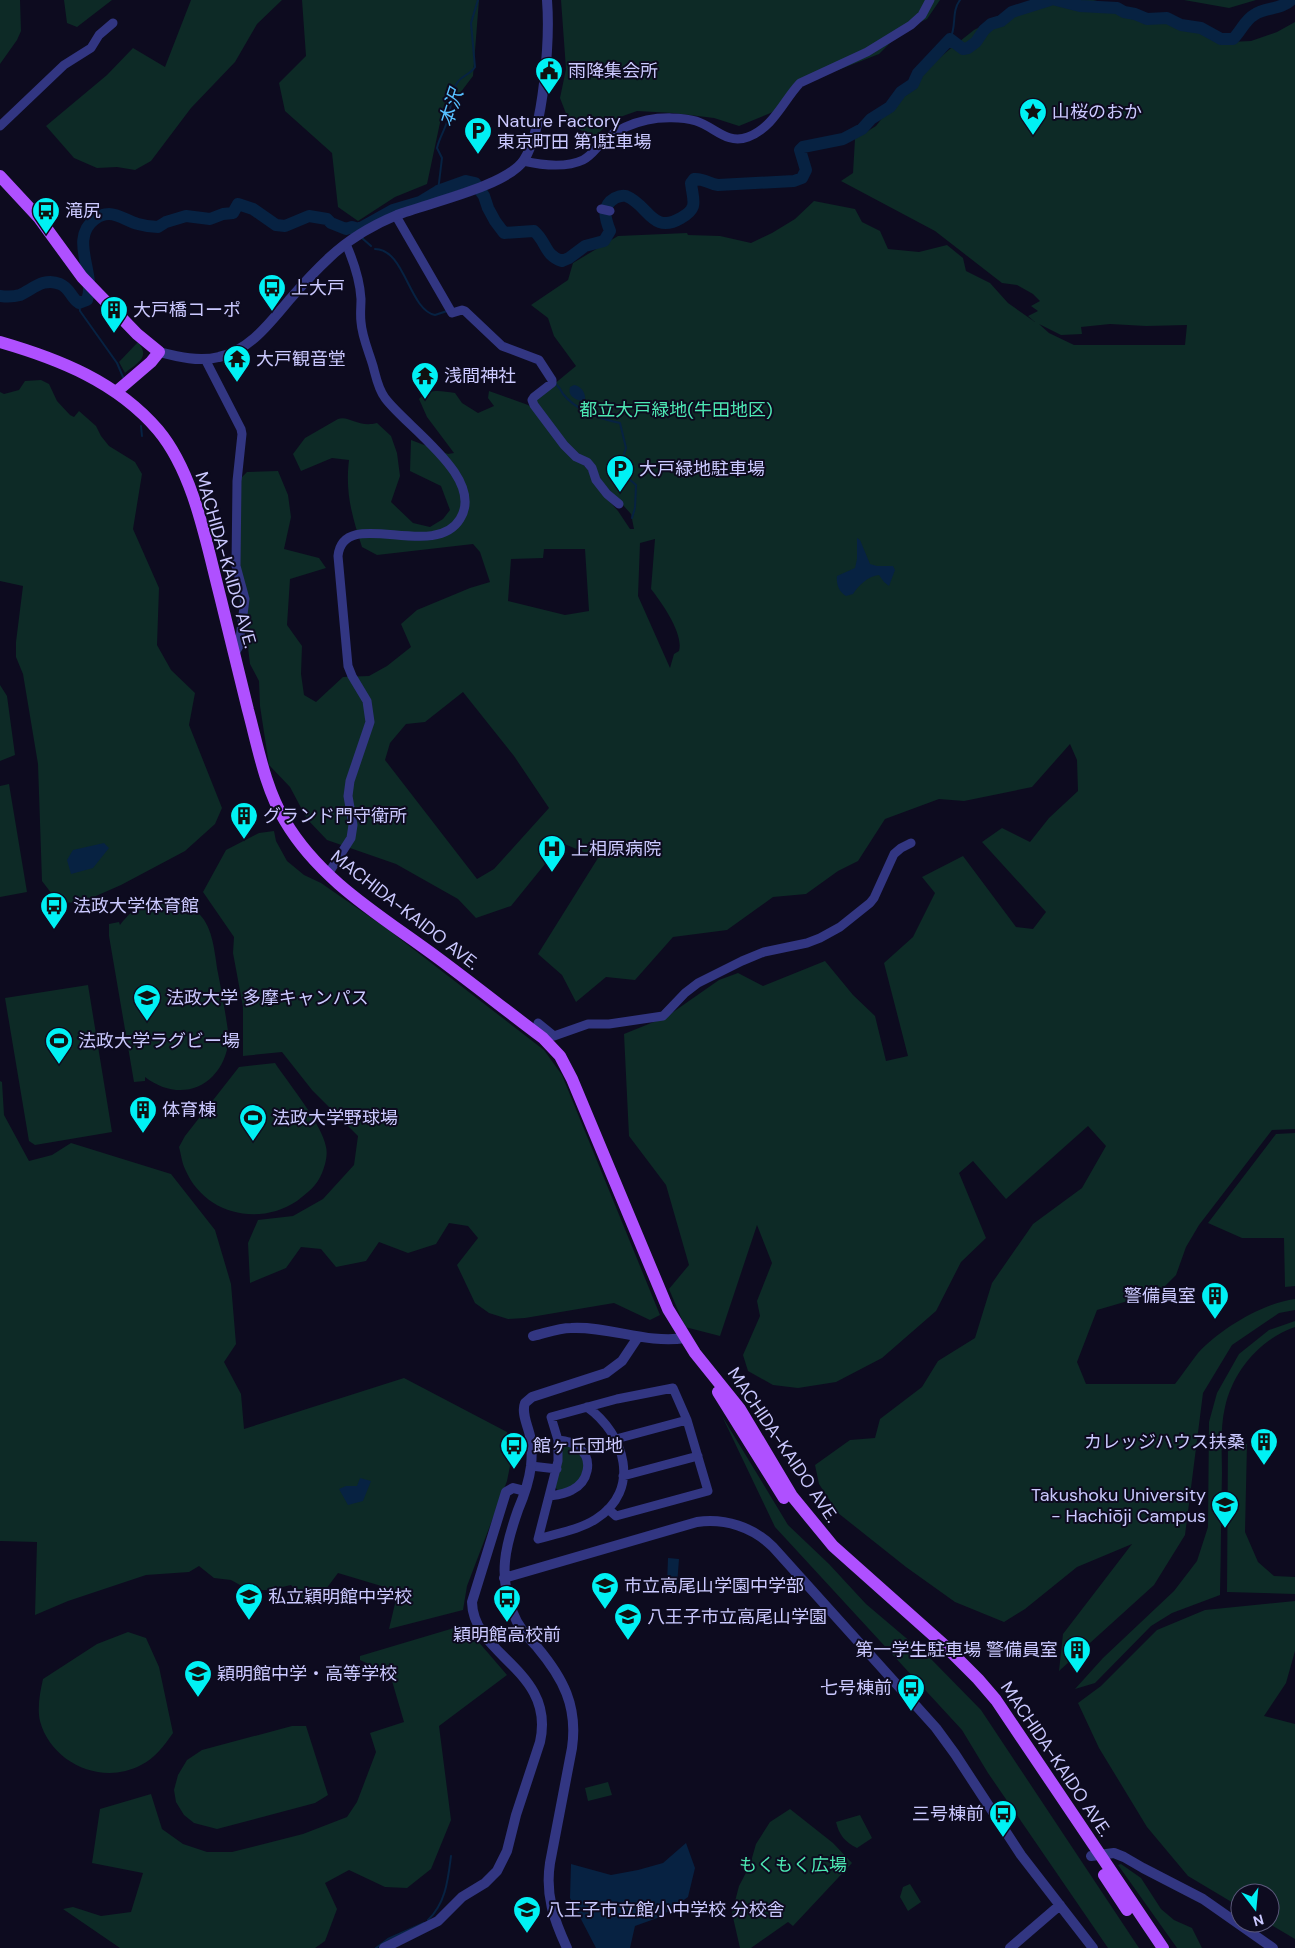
<svg xmlns="http://www.w3.org/2000/svg" width="1295" height="1948" viewBox="0 0 1295 1948" font-family="'DM Sans','Noto Sans JP',sans-serif">
	<style>
		.green { fill: #0d2a26; fill-rule: evenodd }
		.water { fill: #072242 }
		.lines { fill: none; stroke-linecap: round; stroke-linejoin: round }
		.stream { stroke: #072242; stroke-width: 2 }
		.river { stroke: #072242; stroke-width: 12 }
		.minor { stroke: #323682; stroke-width: 9 }
		.tertiary { stroke: #323682; stroke-width: 10 }
		.primary { stroke: #af50ff; stroke-width: 12 }
		.labels { text-anchor: middle; dominant-baseline: central; stroke-width: 4; stroke-linejoin: round; paint-order: stroke }
		.poi-label { font-size: 18px; fill: #cbc9ff; stroke: #0d0b1f; text-anchor: start }
		.park-label { font-size: 18px; fill: #4de7b3; stroke: #0d0b1f }
		.street-label { font-size: 18px; fill: #cbc9ff; stroke: #0d0b1f }
		.water-label { font-size: 19px; font-style: italic; fill: #57c0ff; stroke: #0d0b1f }
	</style>
	<rect width="100%" height="100%" fill="#0d0b1f"/>
	<!-- green -->
	<path class="green" d="M0,0H20L21,31L17,40L0,64Z
		M64,0H112L77,27L67,23Z
		M191,0H282L257,24L235,62L191,108L151,161L135,170L117,167L97,168L74,158L46,126L107,75L133,48L165,67Z
		M302,0H479L473,76L441,118L427,184L395,197L358,221L338,207L332,153L285,111L279,83L306,56Z
		M561,0H940L927,19L903,30L879,54L833,72L812,76L773,112L739,126L714,118L673,113L637,111L609,121L595,138L570,124L560,98L566,69Z
		M1033,0H1093L1144,12L1230,42L1251,41L1277,32L1295,22V1129L1272,1130L1199,1225L1186,1247L1176,1275L1159,1292L1097,1310L1077,1362L1086,1384H1175C1183,1374 1190,1363 1198,1353C1220,1329 1263,1303 1295,1299V1310L1279,1313L1232,1345L1203,1393L1185,1535L1154,1585L1059,1671L1063,1634L1132,1544L1077,1567L1025,1609L1004,1622L955,1602L906,1567L838,1513L819,1484L815,1465L850,1440L875,1438L880,1419L922,1387L938,1361L975,1338L992,1283L1033,1224L1082,1188L1106,1146L1088,1126L1006,1199L973,1161L959,1173L986,1238L961,1262L936,1311L882,1358L836,1382L798,1388L773,1385L748,1371L743,1355L760,1316L757,1301L772,1263L757,1225L720,1336L685,1327L669,1289L689,1265L666,1185L629,1136L624,1034L666,1017L719,980L738,973L763,986L825,961L853,995L875,1016L886,1061L908,1056L884,963L913,937L935,893L922,877L963,856L1016,927L1033,929L1046,912L982,842L1002,828L1030,842L1049,818L1078,791L1077,760L1070,744L1032,787L964,801L939,799L885,819L858,861L838,871L806,894L773,897L727,930L673,937L635,980L606,977L576,1002L562,975L538,954L598,858L562,843L511,906L476,918L458,899L396,864L327,840L307,819L290,787L269,765L260,706L259,681L250,664L246,631L235,581L240,479L247,472L278,471L288,495L291,517L284,549L319,558L326,568L290,579L287,625L302,646L301,674L304,695L316,702L343,677L369,676L387,666L411,647L401,624L417,610L470,588L490,582L480,552L473,544L377,555L362,547C352,516 345,493 349,460L332,458L301,471L293,454L305,438L338,419C349,415 358,428 377,423L391,436L397,453L400,476L391,502L413,523L430,527L443,519L450,510L441,486L410,471L411,440L448,454L454,453L427,417L419,399C430,388 440,391 455,393L462,403L478,413L494,406L488,398L489,391L528,405L535,411L588,470L605,496L618,511L630,529H634L631,514L559,434L536,403V399L576,366L554,336L548,318L531,305L568,280L573,263L618,236L687,233L688,235L720,236L751,243L772,233L795,219L814,201L855,209L862,222L880,231L888,249L919,252L947,245L963,258L966,271L990,283L1008,303L1035,322L1028,316L1038,311L1031,306L1040,301L1033,294L1017,285L1002,283L935,231L841,181L853,173L855,139L876,126L907,86L950,49L974,30ZM1039,324L1061,335L1082,334L1081,327L1110,324L1146,326L1187,325L1185,345H1074L1049,333ZM655,539L651,589C662,603 684,634 679,651L674,654L670,668L638,596L640,543ZM544,549H585L589,611L565,615L508,601L511,559L543,558ZM463,692L514,756L549,808L494,869L477,879L385,760L390,743L406,724L425,722Z
		M1184,0H1256L1229,8Z
		M138,342C151,358 137,363 125,373L119,362Z
		M41,380L49,384L57,401L70,415L74,417L79,411L96,426L101,436L109,446L135,462L142,474L133,529L159,588L157,645L171,670L195,693L189,725L222,808L215,824L185,851L121,885L80,903L58,902L42,881L38,764L23,674L16,657V642L23,586L0,581V392L4,394L19,390L25,381Z
		M0,685L7,696L15,755L0,761Z
		M9,784L27,892L0,897V786Z
		M274,831L276,841L287,861L304,875L321,883L386,928L544,1050L562,1075L660,1315L650,1320L614,1303L525,1318L508,1319L489,1313L475,1303L457,1265L478,1238L468,1226L449,1223L436,1244L408,1253L379,1242L366,1261L336,1267L321,1249L301,1247L286,1268L250,1283L248,1243L258,1220L293,1216L323,1199L354,1165L358,1136L312,1090L282,1052L243,1056V1007L233,953L234,937L203,892L226,850L259,833Z
		M164,899C211,906 212,933 218,973C222,994 226,1016 229,1038C225,1084 183,1106 145,1077V1081L134,1082L109,936V924L119,922L120,925C132,909 144,902 164,899Z
		M88,985L112,1132L35,1145L29,1141L5,998Z
		M275,1063C289,1084 322,1124 326,1147C328,1155 325,1166 322,1173C317,1186 307,1193 297,1201C258,1227 204,1214 185,1169C182,1163 181,1154 179,1147L185,1136L239,1067Z
		M0,1081L2,1082L4,1115L29,1161L52,1155L71,1143L171,1174L215,1230L231,1284L236,1344L224,1362L241,1394L244,1429L404,1378L507,1432L511,1461L507,1481L467,1586L463,1610L389,1629L398,1591L338,1573L320,1597L304,1600L291,1585L269,1590H249L231,1580L214,1578L199,1566L189,1572L146,1575L68,1601L35,1615L37,1542L0,1541Z
		M1295,1133V1286L1285,1287L1284,1238H1242L1208,1223L1276,1134Z
		M1295,1321V1327C1260,1339 1233,1371 1225,1407C1220,1428 1222,1452 1222,1473C1221,1514 1221,1555 1220,1595L1172,1613L1151,1626L1095,1683L1075,1689L1103,1658L1174,1591L1197,1561L1208,1527L1209,1422L1217,1393L1239,1354L1269,1330Z
		M722,1416L788,1525L829,1564L866,1604L932,1660L981,1710L1139,1948H1108L988,1773L962,1730L775,1527Z
		M1228,1441L1247,1444L1245,1532L1258,1562L1274,1576L1295,1577V1594L1227,1592Z
		M566,1443L580,1452C581,1456 585,1463 585,1468C584,1482 570,1489 559,1492L555,1487L562,1446Z
		M1295,1601V1651L1286,1683L1264,1716L1295,1724V1939L1268,1923H1270V1893H1240V1907L1188,1876L1147,1827L1099,1748L1078,1703L1101,1686L1157,1630L1205,1610Z
		M464,1625L507,1675L439,1726L451,1820L431,1869L407,1888L385,1887L349,1870L325,1883L337,1909L325,1941L315,1948H120L63,1909L73,1907L101,1916L131,1912L143,1873L92,1863L100,1809L151,1794L162,1829L183,1844L207,1852H232L303,1834L347,1817L357,1802L376,1752L370,1733L404,1722L390,1674L360,1660V1656Z
		M128,1632L146,1638L159,1667L173,1733C164,1746 155,1758 141,1765C102,1786 51,1763 40,1721C37,1708 40,1692 43,1679L97,1644Z
		M292,1726H306L328,1795L315,1803L217,1829L194,1823L184,1815L176,1802L174,1790L178,1775L187,1760L202,1750Z
		M608,1782L612,1795L588,1801L585,1788Z
		M790,1809L833,1843L852,1863L793,1926L788,1922L751,1948H740L732,1913L739,1886L750,1865L756,1844L770,1822Z
		M860,1815L872,1838L857,1848C845,1842 839,1835 836,1822Z
		M1121,1864L1141,1878L1161,1909L1174,1920L1192,1928L1202,1948H1177L1118,1865Z
		M910,1884L921,1902L908,1911L900,1897L903,1887Z"/>
	<!-- water -->
	<path class="water" d="M574,385C581,386 586,393 585,400C577,402 567,396 570,387Z
		M857,538L860,540L870,564L877,566H893L895,570L889,586L884,582L879,575C868,576 858,586 853,594L846,596C839,592 836,584 837,576L855,568L857,559Z
		M104,843L109,848L93,868L71,874L67,860L73,850Z
		M360,1478L371,1481L363,1501L348,1505L339,1489L346,1486H357Z
		M668,1558L679,1559L677,1585H667Z
		M686,1843L695,1868L688,1897L660,1917L635,1926L630,1948H596L570,1898L571,1864L611,1875L638,1870L663,1863Z"/>
	<g class="lines">
		<!-- stream -->
		<path class="stream" d="M950,39C957,26 951,12 960,0
			M438,191L442,158L437,148C439,139 444,131 447,122C452,109 450,94 457,83C462,75 470,75 475,67L471,23L478,0
			M355,228L356,230
			M362,238L371,246
			M375,249C405,249 409,310 435,315L447,311
			M79,303L80,311L117,363L123,377
			M556,384C559,387 561,390 563,394C577,411 601,419 620,423L626,448L623,457L629,479L636,485L635,508L632,518
			M141,426L142,436
			M428,1920C446,1903 448,1879 451,1856
			M376,1948L388,1939L424,1923"/>
		<!-- river -->
		<path class="river" d="M1056,0L1080,6L1117,8L1124,12L1135,14L1147,19L1167,18L1181,25L1201,28L1221,39H1233C1241,31 1245,20 1254,15C1265,7 1281,10 1291,0
			M0,296C7,297 13,297 20,295C33,289 44,277 60,284C70,288 71,298 79,303L87,300C97,274 68,239 95,219C100,215 103,214 109,214C119,214 129,222 138,224C145,226 151,227 158,227L166,222L186,216L210,219L223,214L233,213L238,204L253,209L276,225L285,226L309,216L327,219L331,223L346,229L352,227L359,229L393,210L420,202L438,191L466,181L475,183L484,196L488,208L495,221L504,233L534,231C547,242 544,255 562,261L569,258L585,246L604,241L610,231C605,218 601,206 615,198C619,196 622,195 626,196C649,205 652,235 681,218C699,208 693,201 691,183L694,179C704,178 709,184 718,185L794,181L802,178L806,170L800,150L803,147L843,139L862,129L871,119L890,107L901,92L913,84L918,73L950,39L963,49L968,48L976,42L984,30L991,24L1001,21L1012,12L1050,0"/>
		<!-- minor -->
		<path class="minor" d="M0,126L64,65L91,48L99,35L113,23
			M523,161C541,165 566,168 583,160C592,156 598,145 606,139C617,130 633,123 647,120C661,117 682,117 696,121C715,127 727,145 748,137C774,127 783,101 800,83L867,52L911,25L922,15L930,0
			M601,209L610,211
			M396,216L452,313L462,310L465,311L502,346L539,360L552,380V383L534,397L532,400L534,405L564,445L576,457L587,462L592,468L596,480L607,494L619,504
			M205,359L241,429L242,434L237,481L236,566L245,599L239,646L234,655
			M328,874L351,838L353,825L348,796L350,781L370,722L367,701L352,676L348,666L338,556C343,505 434,562 460,519C486,478 406,427 385,398C378,389 376,377 373,366C369,352 362,337 361,322C360,314 361,307 361,299C360,281 353,260 346,244
			M538,1023L554,1036L588,1024H609L663,1016L685,993L698,983L742,961L764,952L807,943L820,938L840,927L870,903L874,898L894,854L901,848L911,843
			M587,1407C625,1434 642,1490 596,1519C579,1530 557,1533 538,1539L558,1461V1440L551,1417L617,1399L673,1388L687,1420L708,1491L616,1516L608,1509
			M616,1439L687,1420
			M531,1466L557,1469
			M623,1476L698,1456
			M550,1496C557,1495 565,1494 572,1490C588,1482 594,1460 579,1448C573,1442 566,1441 558,1440"/>
		<!-- tertiary -->
		<path class="tertiary" d="M159,352C179,357 199,362 219,357C251,350 271,321 291,298C303,284 316,270 330,257C349,239 373,225 397,215C428,203 507,186 524,160C544,128 550,38 547,0
			M533,1336C546,1333 558,1328 571,1328C610,1326 646,1344 685,1338
			M504,1578L697,1522C725,1518 753,1527 773,1547L936,1728L955,1754L1021,1855L1093,1948
			M1091,1856L1114,1853L1124,1857L1143,1868L1203,1899L1273,1948
			M384,1948L438,1921L462,1897L485,1883L497,1871L507,1851L516,1815L540,1742C556,1670 473,1656 472,1602L506,1492L513,1488L525,1491
			M567,1948C554,1920 545,1895 550,1863L572,1748C578,1706 563,1678 537,1647C528,1637 518,1627 513,1613C498,1575 505,1547 518,1510C524,1496 529,1482 531,1466C532,1456 532,1446 530,1436C528,1426 521,1413 525,1403L532,1397L606,1373L622,1361L638,1337
			M1010,1948L1060,1905"/>
		<!-- primary -->
		<path class="primary" d="M0,176L39,218L82,277L137,334L159,352L151,362L116,392
			M0,342C59,359 117,382 158,430C194,473 206,542 220,596C229,634 239,672 248,710C258,747 265,788 285,821C321,882 383,917 438,958C473,984 507,1011 543,1038L560,1056L572,1079L668,1309L695,1353L740,1409L792,1496L833,1546L943,1644L978,1679L996,1700L1163,1948
			M718,1392L784,1498
			M1104,1875L1127,1910"/>
	</g>
	<!-- icons -->
	<defs>
		<symbol id="civic-pin" viewBox="-11 -11 22 30"><path d="M0 17L-7.5 6A9.5 9.5 0 1 1 7.5 6Z" fill="#00f1f4" stroke="#0d0b1f"/><path d="M-.6-6.5H3V-4.5H.6V-3L4-1V1h2V6H-6V1h2V-1L-.6-3ZM-1.2 2.5V6h2.4V2.5Z" fill="#111"/></symbol>
		<symbol id="sight-pin" viewBox="-11 -11 22 30"><path d="M0 17L-7.5 6A9.5 9.5 0 1 1 7.5 6Z" fill="#00f1f4" stroke="#0d0b1f"/><path d="M0-6L1.8-2.2L6-1.7L2.9 1.2L3.7 5.4L0 3.3L-3.7 5.4L-2.9 1.2L-6-1.7L-1.8-2.2Z" fill="#111"/></symbol>
		<symbol id="parking-pin" viewBox="-11 -11 22 30"><path d="M0 17L-7.5 6A9.5 9.5 0 1 1 7.5 6Z" fill="#00f1f4" stroke="#0d0b1f"/><path d="M-3.5-5.5H1a3.5 3.5 0 0 1 0 7H-1V5.5H-3.5ZM-1-3.4V-.6H.8a1.4 1.4 0 0 0 0-2.8Z" fill="#111"/></symbol>
		<symbol id="bus-pin" viewBox="-11 -11 22 30"><path d="M0 17L-7.5 6A9.5 9.5 0 1 1 7.5 6Z" fill="#00f1f4" stroke="#0d0b1f"/><path d="M-5-6H5V4H4V6H2V4H-2V6H-4V4H-5ZM-3.5-4V0h7V-4ZM-3.5 1.2v1.5H-2V1.2ZM2 1.2v1.5H3.5V1.2Z" fill="#111"/></symbol>
		<symbol id="building-pin" viewBox="-11 -11 22 30"><path d="M0 17L-7.5 6A9.5 9.5 0 1 1 7.5 6Z" fill="#00f1f4" stroke="#0d0b1f"/><path d="M-4-6H4V6H1V3H-1V6H-4ZM-2.5-4.3h1.7v1.8h-1.7ZM.8-4.3h1.7v1.8H.8ZM-2.5-1h1.7V.8h-1.7ZM.8-1h1.7V.8H.8Z" fill="#111"/></symbol>
		<symbol id="temple-pin" viewBox="-11 -11 22 30"><path d="M0 17L-7.5 6A9.5 9.5 0 1 1 7.5 6Z" fill="#00f1f4" stroke="#0d0b1f"/><path d="M0-6L5-2H3V0L6.5 2.5H4V6H1.5V3h-3V6H-4V2.5H-6.5L-3 0V-2H-5Z" fill="#111"/></symbol>
		<symbol id="hospital-pin" viewBox="-11 -11 22 30"><path d="M0 17L-7.5 6A9.5 9.5 0 1 1 7.5 6Z" fill="#00f1f4" stroke="#0d0b1f"/><path d="M-5-5h3v3.5h4V-5h3V5h-3V1.5h-4V5h-3Z" fill="#111"/></symbol>
		<symbol id="university-pin" viewBox="-11 -11 22 30"><path d="M0 17L-7.5 6A9.5 9.5 0 1 1 7.5 6Z" fill="#00f1f4" stroke="#0d0b1f"/><path d="M0-5L7-2L0 1L-7-2ZM-4 1L0 2.5L4 1V4Q0 6-4 4Z" fill="#111"/></symbol>
		<symbol id="stadium-pin" viewBox="-11 -11 22 30"><path d="M0 17L-7.5 6A9.5 9.5 0 1 1 7.5 6Z" fill="#00f1f4" stroke="#0d0b1f"/><path d="M0-5a6.5 5 0 1 0 0 10a6.5 5 0 1 0 0-10ZM-3.5-1.8h7v3.6h-7Z" fill="#111"/></symbol>
		<symbol id="school-pin" viewBox="-11 -11 22 30"><path d="M0 17L-7.5 6A9.5 9.5 0 1 1 7.5 6Z" fill="#00f1f4" stroke="#0d0b1f"/><path d="M0-5L7-2L0 1L-7-2ZM-4 1L0 2.5L4 1V4Q0 6-4 4Z" fill="#111"/></symbol>
	</defs>
	<g fill-rule="evenodd">
		<use href="#civic-pin" x="533" y="55" width="32" height="43"/>
		<use href="#sight-pin" x="1017" y="96" width="32" height="43"/>
		<use href="#parking-pin" x="462" y="115" width="32" height="43"/>
		<use href="#bus-pin" x="30" y="195" width="32" height="43"/>
		<use href="#bus-pin" x="256" y="272" width="32" height="43"/>
		<use href="#building-pin" x="98" y="294" width="32" height="43"/>
		<use href="#temple-pin" x="221" y="343" width="32" height="43"/>
		<use href="#temple-pin" x="409" y="360" width="32" height="43"/>
		<use href="#parking-pin" x="604" y="453" width="32" height="43"/>
		<use href="#building-pin" x="228" y="800" width="32" height="43"/>
		<use href="#hospital-pin" x="536" y="833" width="32" height="43"/>
		<use href="#bus-pin" x="38" y="890" width="32" height="43"/>
		<use href="#university-pin" x="131" y="982" width="32" height="43"/>
		<use href="#stadium-pin" x="43" y="1025" width="32" height="43"/>
		<use href="#building-pin" x="127" y="1094" width="32" height="43"/>
		<use href="#stadium-pin" x="237" y="1102" width="32" height="43"/>
		<use href="#building-pin" x="1199" y="1280" width="32" height="43"/>
		<use href="#building-pin" x="1248" y="1426" width="32" height="43"/>
		<use href="#bus-pin" x="498" y="1430" width="32" height="43"/>
		<use href="#university-pin" x="1209" y="1489" width="32" height="43"/>
		<use href="#school-pin" x="589" y="1570" width="32" height="43"/>
		<use href="#school-pin" x="233" y="1581" width="32" height="43"/>
		<use href="#bus-pin" x="491" y="1583" width="32" height="43"/>
		<use href="#school-pin" x="612" y="1601" width="32" height="43"/>
		<use href="#building-pin" x="1061" y="1634" width="32" height="43"/>
		<use href="#school-pin" x="182" y="1658" width="32" height="43"/>
		<use href="#bus-pin" x="895" y="1672" width="32" height="43"/>
		<use href="#bus-pin" x="987" y="1798" width="32" height="43"/>
		<use href="#school-pin" x="511" y="1894" width="32" height="43"/>
	</g>
	<g class="labels">
		<!-- poi labels -->
		<g class="poi-label">
			<text x="568" y="71">雨降集会所</text>
			<text x="1052" y="112">山桜のおか</text>
			<text x="497" y="121">Nature Factory<tspan x="497" dy="21">東京町田 第1駐車場</tspan></text>
			<text x="65" y="211">滝尻</text>
			<text x="291" y="288">上大戸</text>
			<text x="133" y="310">大戸橋コーポ</text>
			<text x="256" y="359">大戸観音堂</text>
			<text x="444" y="376">浅間神社</text>
			<text x="639" y="469">大戸緑地駐車場</text>
			<text x="263" y="816">グランド門守衛所</text>
			<text x="571" y="849">上相原病院</text>
			<text x="73" y="906">法政大学体育館</text>
			<text x="166" y="998">法政大学 多摩キャンパス</text>
			<text x="78" y="1041">法政大学ラグビー場</text>
			<text x="162" y="1110">体育棟</text>
			<text x="272" y="1118">法政大学野球場</text>
			<text x="1196" y="1296" text-anchor="end">警備員室</text>
			<text x="1245" y="1442" text-anchor="end">カレッジハウス扶桑</text>
			<text x="533" y="1446">館ヶ丘団地</text>
			<text x="1206" y="1495" text-anchor="end">Takushoku University<tspan x="1206" dy="21">- Hachiōji Campus</tspan></text>
			<text x="624" y="1586">市立高尾山学園中学部</text>
			<text x="268" y="1597">私立穎明館中学校</text>
			<text x="647" y="1617">八王子市立高尾山学園</text>
			<text x="507" y="1635" text-anchor="middle">穎明館高校前</text>
			<text x="1058" y="1650" text-anchor="end">第一学生駐車場 警備員室</text>
			<text x="217" y="1674">穎明館中学・高等学校</text>
			<text x="892" y="1688" text-anchor="end">七号棟前</text>
			<text x="984" y="1814" text-anchor="end">三号棟前</text>
			<text x="546" y="1910">八王子市立館小中学校 分校舎</text>
		</g>
		<!-- park labels -->
		<g class="park-label">
			<text x="676" y="410">都立大戸緑地(牛田地区)</text>
			<text x="793" y="1865">もくもく広場</text>
		</g>
		<!-- street labels -->
		<g class="street-label">
			<text transform="translate(226 560) rotate(74)">MACHIDA-KAIDO AVE.</text>
			<text transform="translate(405 910) rotate(38)">MACHIDA-KAIDO AVE.</text>
			<text transform="translate(783 1445) rotate(56)">MACHIDA-KAIDO AVE.</text>
			<text transform="translate(1056 1759) rotate(56)">MACHIDA-KAIDO AVE.</text>
		</g>
		<!-- water labels -->
		<g class="water-label">
			<text transform="translate(451 108) rotate(-72)">本沢</text>
		</g>
	</g>
	<!-- north arrow -->
	<g transform="translate(1255 1908) rotate(164)"><circle r="24" fill="#0d0b1f" stroke="#595779"/>
	<path d="M0-4L9 19L0 12L-9 19Z" fill="#00f1f4"/>
	<text y="-8" font-size="14" font-weight="bold" text-anchor="middle" fill="#cbc9ff">N</text>
	</g>
</svg>
